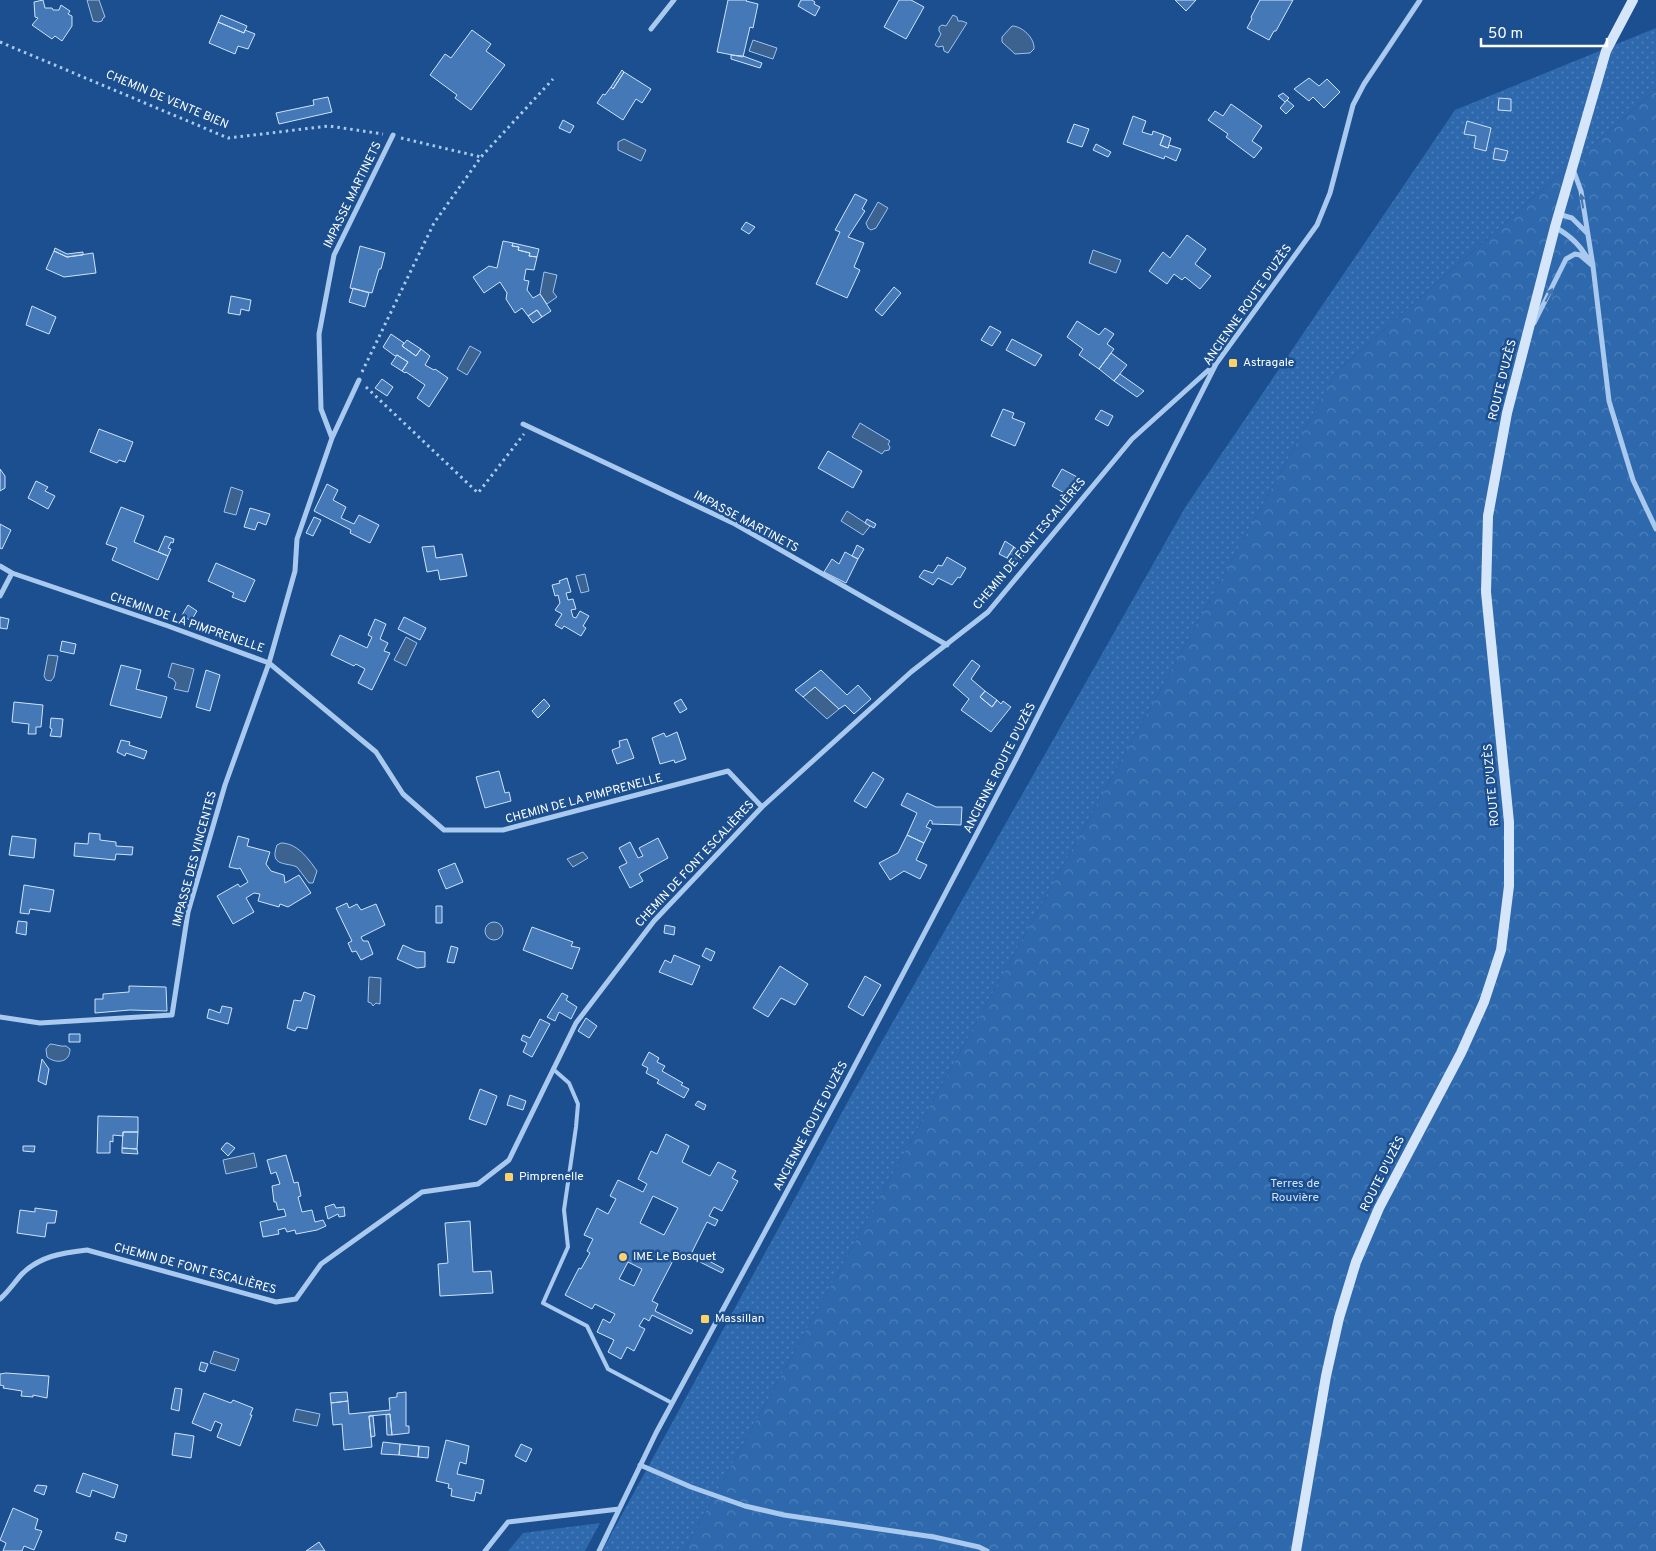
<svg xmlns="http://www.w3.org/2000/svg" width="1656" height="1551" viewBox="0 0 1656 1551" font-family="Overpass,sans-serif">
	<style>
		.grass { fill: url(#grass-dots) }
		.forest { fill: url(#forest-crowns) }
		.water { fill: #3c6290; stroke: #9cc4f0 }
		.building { fill: #4478b7; stroke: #cfe3fa; fill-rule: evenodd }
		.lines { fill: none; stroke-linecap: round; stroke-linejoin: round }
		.path { stroke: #a9c9ee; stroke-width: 3; stroke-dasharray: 2.5 4; stroke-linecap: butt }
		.lane { stroke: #a9c9ee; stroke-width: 4 }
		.street { stroke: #a9c9ee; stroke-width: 5 }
		.secondary { stroke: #d6e6fa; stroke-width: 10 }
		.oneway { fill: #4674ac }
		.poi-dot { fill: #ffd166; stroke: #1b4f8f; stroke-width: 2 }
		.labels { text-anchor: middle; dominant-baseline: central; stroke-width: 5; stroke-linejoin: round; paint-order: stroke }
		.street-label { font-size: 12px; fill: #fff; stroke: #1b4f8f }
		.poi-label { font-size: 12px; fill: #fff; stroke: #1b4f8f; text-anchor: start }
		.park-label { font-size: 12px; fill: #cfe3fa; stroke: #1b4f8f }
	</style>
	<defs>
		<pattern id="grass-dots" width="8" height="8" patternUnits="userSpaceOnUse" patternTransform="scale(1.25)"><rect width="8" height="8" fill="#2e69ad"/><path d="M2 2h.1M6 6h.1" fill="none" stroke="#4d80b9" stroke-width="1.8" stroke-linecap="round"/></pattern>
		<pattern id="forest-crowns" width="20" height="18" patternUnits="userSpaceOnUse" patternTransform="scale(1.25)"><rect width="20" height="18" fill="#2e69ad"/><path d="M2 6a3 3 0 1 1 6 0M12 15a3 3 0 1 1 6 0" fill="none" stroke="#4d80b9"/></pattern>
	</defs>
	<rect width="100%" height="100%" fill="#1b4f8f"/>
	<!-- grass -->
	<path class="grass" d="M1656,28V89L1336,372L684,1551H602L852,1094L1186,506L1455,110Z
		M600,1523L585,1551H508L523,1533Z"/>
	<!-- forest -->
	<path class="forest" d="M1656,89V1551H684L1336,372Z"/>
	<!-- water -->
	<path class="water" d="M87,0H99L105,17L103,18L102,21L98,22L93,21Z
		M953,15L957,17L958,21H962L967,23L948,53L944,51L943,46L938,47L935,45L941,34L939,31V27L942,25L946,26Z
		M1012,26C1022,26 1035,38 1034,49L1030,53L1015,54L1002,42V37Z
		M753,40L777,48L773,59L749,51Z
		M624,139L646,150L641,161L618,150V142Z
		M878,202L888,208L876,228L871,230L868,228L866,223Z
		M1093,250L1121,260L1116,273L1089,263Z
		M544,272L557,275L553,292L557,297L547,304L540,294Z
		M470,346L481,352L467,375L457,369Z
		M860,423L890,441L888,444L890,447L889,450L884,451L882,454L852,437Z
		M231,487L243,491L236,515L224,512Z
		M847,511L870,526L863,535L841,521Z
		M585,574L589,591L581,593L576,576Z
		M406,637L417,643L406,666L394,660Z
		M48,655L58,656L54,677L51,681L46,680L44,676Z
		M172,663L194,669L188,692L174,689L176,683L173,679L168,677Z
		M815,687L839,709L827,719L803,697Z
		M281,843C297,843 308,858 317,871L313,883H309L297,867C286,862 269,867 277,845Z
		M583,852L588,858L573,867L567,859Z
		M485 931a9 9 0 1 1 18 0a9 9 0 1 1-18 0Z
		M369,977L381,978L380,1004L376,1003L373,1006L371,1003L368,1002Z
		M50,1044C56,1044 60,1047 66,1046L70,1049C70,1063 56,1064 47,1057L46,1049Z
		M254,1153L257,1167L226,1174L223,1160Z
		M214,1351L239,1359L235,1371L210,1363Z
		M296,1409L320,1414L317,1426L293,1421Z"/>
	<!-- building -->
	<path class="building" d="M43,0L45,8H52L53,10H59L61,5L70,11L68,14L72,16V26L62,41L55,36L52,39L32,25L38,18L35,17L34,2Z
		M728,0H747L746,1L758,4L753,28L750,27L743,57L717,52Z
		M801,0H812L815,2L814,4L820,7L815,16L798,6Z
		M899,0H911L924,7L906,39L884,27Z
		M1175,0H1196L1186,11Z
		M1260,0H1293L1276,31H1274L1269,40L1247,28L1252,19L1251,17Z
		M221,15L247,26L244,33L218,22Z
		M218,22L244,33L245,30L255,34L248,49L238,46L235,54L209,43Z
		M472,30L491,44L486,51L505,65L471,110L455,98L457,95L430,75L445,54L451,58Z
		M731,55L743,56L762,63L760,68L731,59Z
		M622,70L624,72L613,89L611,87Z
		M624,72L651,89L642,103L636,99L623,120L597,103L603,94L605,95L611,87L613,89Z
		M1309,78L1319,86L1327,79L1340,92L1324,108L1313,97L1309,101L1294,89Z
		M1283,93L1289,98L1285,102L1278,96Z
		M328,97L332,112L279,124L276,113L314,105L313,100Z
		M1499,98L1511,99V111L1498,110Z
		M1287,100L1294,106L1286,114L1280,108Z
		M1231,104L1262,126L1252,141L1262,148L1254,158L1226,137L1228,134L1208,120L1215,111L1223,116Z
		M1133,116L1146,121L1142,132L1152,135L1153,131L1164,135L1160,145L1168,148L1169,145L1181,149L1176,161L1165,156L1164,159L1123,144Z
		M563,120L574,126L570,133L559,128Z
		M1467,121L1491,128L1486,151L1474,148L1476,136L1464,134Z
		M1074,124L1089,129L1082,147L1067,142Z
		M1164,135L1171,138L1168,148L1160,145Z
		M1096,144L1111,152L1108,157L1093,150Z
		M1495,148L1508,151L1505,161L1493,159Z
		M855,194L867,200L862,209L865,211L848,237L864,243L854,267L860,270L847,298L816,284L840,232L835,230Z
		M746,222L755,227L749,234L741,229Z
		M1187,235L1206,249L1195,264L1211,276L1200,289L1185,277L1182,280L1174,274L1167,284L1149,271L1163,252L1170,258Z
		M503,241L513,243L512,246L519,247L518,250L530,253L529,256L537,257L534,270L526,269L524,280L529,281L527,290L533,298L540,294L551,311L542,317L537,310L528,316L522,308L515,313L506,299L507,293L500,282L484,293L473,277L489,266L497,268Z
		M513,243L539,249L537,257L529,256L530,253L518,250L519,247L512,246Z
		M360,246L385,253L381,269H379L372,293L350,288Z
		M55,248L67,254L83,252V255L67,257L54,251Z
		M54,251L67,257L93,253L96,273L64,277L46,269Z
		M894,287L901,293L882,316L875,310Z
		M353,288L369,293L365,307L349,302Z
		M231,296L251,300L249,311L241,309L240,315L228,313Z
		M32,306L56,317L49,334L26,325Z
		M537,310L542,317L533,323L528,316Z
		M1077,321L1099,335L1105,328L1114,334L1107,344L1114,349L1099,369L1079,355L1083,349L1067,337Z
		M990,326L1001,332L992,346L981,340Z
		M391,334L404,343L402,346L416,356L421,349L430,356L425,365L434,370L435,369L448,378L429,407L417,398L425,385L406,372L405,373L402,371L408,362L397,355L395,356L383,347Z
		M1012,339L1042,355L1035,366L1006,350Z
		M407,340L421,349L416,356L402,346Z
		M1111,353L1127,365L1114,381L1099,369Z
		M397,355L408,362L402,371L391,364Z
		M1120,374L1144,391L1137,397L1114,381Z
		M382,379L393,387L387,396L375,388Z
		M1003,409L1014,413L1012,418L1025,423L1015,446L991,436Z
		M1101,410L1113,416L1108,426L1095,419Z
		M99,429L133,442L125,462L119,460L117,463L90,452Z
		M828,451L862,471L853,488L818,468Z
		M0,469L5,476V488L0,491Z
		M1062,469L1081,479L1071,497L1052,486Z
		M36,481L48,487L45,491L55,496L48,509L28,498Z
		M327,484L338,490L333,500L346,507L341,518L354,524L359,515L379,525L370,543L350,533L351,530L314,511Z
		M121,507L144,516L134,542L168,556L158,580L112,560L117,548L106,544Z
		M250,508L270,514L266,525L258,522L255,530L244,527Z
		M314,517L321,520L313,536L306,533Z
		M867,519L876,524L874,528L865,523Z
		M0,524L11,530L2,549L0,548Z
		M165,536L174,539L173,543L171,542L168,548L171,549L168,556L158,552Z
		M1005,541L1014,547L1007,558L999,554Z
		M857,545L864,549L858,559L852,556Z
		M434,546L436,558L462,554L467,576L440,580L438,570L427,572L422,547Z
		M1014,547L1024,555L1015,567L1007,558Z
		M845,552L858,559L846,583L824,572L832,559L839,564Z
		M947,557L966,568L960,578L958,577L952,585L938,578L933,585L919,577L924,570L933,573L938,565L942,566Z
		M216,563L255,580L245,602L232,597L234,593L208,581Z
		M567,578L571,592L566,593L568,600L573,599L576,609L571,610L573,617L576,618L580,611L589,616L583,626L586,628L581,636L564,626L562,629L555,625L562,614L555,610L560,603L558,595L555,596L552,585L560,583L559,581Z
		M188,605L197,611L191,621L182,615Z
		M0,617L9,619L7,629L0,628Z
		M404,617L426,628L420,640L398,629Z
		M375,619L386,624L380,639L388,643L384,651L390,653L372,690L358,683L365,669L356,664L354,666L331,655L340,635L367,648L372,637L368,635Z
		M62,641L76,644L74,654L60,651Z
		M972,660L980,666L971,679L985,691L980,697L992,707L997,700L1001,704L1003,701L1011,707L991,732L961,710L969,699L953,685Z
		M121,665L141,670L136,689L167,697L161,718L110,705Z
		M206,670L220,675L210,711L196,707Z
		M821,670L847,695L858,685L871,699L854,714L845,705L839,709L815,687L803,697L795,690Z
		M985,691L997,700L992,707L980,697Z
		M544,699L550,706L538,718L532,711Z
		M681,699L687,709L680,713L674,703Z
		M14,702L43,705L41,727H36V734H28L29,724L12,722Z
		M51,718L63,719L61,737L50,736L52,729L50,728Z
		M677,732L686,759L675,763L674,760L660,764L652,738L664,733L666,737Z
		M627,739L634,758L617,764L612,750L620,747L619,741Z
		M121,740L130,742L129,745L147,751L144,759L126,753L125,756L117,752Z
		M499,771L505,793L509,792L511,801L485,808L476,777Z
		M873,772L884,779L866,808L854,801Z
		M907,793L936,807H962L961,825L932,824V821L930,820L926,827L931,829L924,843L907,835L917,813L901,805Z
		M89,833L100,834V840L116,842V846L133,847L132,855L116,854L115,860L74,856L75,843L88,844Z
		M907,835L924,843L916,860L927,865L920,879L904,871L890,880L879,863L898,853Z
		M12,836L36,839L34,858L9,855Z
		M238,836L249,839L247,846L270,852L266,864L271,871L284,875L285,883L299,875L311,893L288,907L280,904L279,907L258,901L260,894L254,893L246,898L254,912L233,924L217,896L238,884L240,887L248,882L240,868L238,869L229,867Z
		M658,838L668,858L639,874L643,881L630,888L619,867L627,863L619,848L630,842L638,858L643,856L639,848Z
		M455,863L463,882L446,889L438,870Z
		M24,885L54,890L50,912L30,909L29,914L20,913Z
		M347,903L349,908L357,904L361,910L376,904L385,925L361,937L363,941H368L373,954L361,960L356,951L352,952L348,943L352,941L336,908Z
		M436,906H442V923H436Z
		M18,921L27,922L26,935L16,933Z
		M665,925L675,927L674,935L664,933Z
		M532,927L573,942L571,946L580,948L572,969L523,950Z
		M403,945L416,951L425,952V967L417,968L397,959Z
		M451,946L458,948L454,963L447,962Z
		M706,948L715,952L711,961L702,956Z
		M674,955L700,966L692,985L659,972L665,960L671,963Z
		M780,966L808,984L795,1005L781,998L768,1017L753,1008Z
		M865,976L881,985L863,1016L848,1007Z
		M129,986L166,987L167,1011L130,1010L95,1013V999H103V994L129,992Z
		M304,992L315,996L307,1029L297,1027L295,1031L287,1028L294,1000L301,1001Z
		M562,993L568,996L566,1000L577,1007L571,1019L559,1012L555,1021L547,1017Z
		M222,1006L232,1008L228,1024L207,1018L209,1009L220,1013Z
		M586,1018L597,1026L589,1038L578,1031Z
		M540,1019L550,1024L532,1057L523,1052L527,1043L521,1040L523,1035L530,1038Z
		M69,1034H80V1042H69Z
		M649,1052L659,1058L657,1062L665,1066L662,1071L683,1083L681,1085L689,1089L684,1098L657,1083L659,1080L646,1073L648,1068L642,1065Z
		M42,1059L49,1069L46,1085L38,1081Z
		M480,1089L497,1096L486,1125L469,1119Z
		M510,1095L526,1101L523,1110L507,1105Z
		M698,1101L706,1105L704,1110L695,1105Z
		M98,1116L138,1117V1132H123V1136L113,1135V1142L110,1141V1153H97Z
		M123,1132H138L137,1149L122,1148Z
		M666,1134L689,1146L682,1162L710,1176L718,1162L736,1171L732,1178L738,1181L722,1211L714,1207L709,1216L718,1220L715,1226L707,1222L692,1252L724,1269L722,1273L678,1251L652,1301L658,1304L655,1311L693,1330L691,1334L652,1315L649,1321L644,1318L639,1326L645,1329L634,1351L627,1347L621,1359L608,1352L614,1340L597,1332L603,1319L610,1323L615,1314L595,1304L592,1309L565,1295L579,1268L581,1269L590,1253L587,1251L593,1239L584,1235L597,1208L608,1214L616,1199L610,1196L618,1180L643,1192L647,1184L638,1179L651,1151L657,1154ZM653,1196L678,1208L664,1235L640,1223ZM628,1262L642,1269L634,1286L619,1279Z
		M226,1143H228L235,1148L228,1156L221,1149Z
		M23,1146H35L34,1152L23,1151Z
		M122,1148L137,1149L138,1154L122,1153Z
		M286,1155L294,1183L298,1182L301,1196L298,1197L302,1212L312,1210L315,1222L323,1220L326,1226L317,1230L296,1234L295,1230L287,1232L285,1228L278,1230L279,1234L263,1237L260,1222L286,1216L284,1209L278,1210L276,1202H274L272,1186L280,1184L276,1172L271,1174L267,1160Z
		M334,1204L336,1208L344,1207L345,1216L339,1217L338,1214L328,1219L325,1207Z
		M35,1208L57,1211L55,1223H47L45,1237L17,1233L20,1210L35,1212Z
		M470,1221L473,1272L491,1271L493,1293L440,1296L438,1264L448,1263L445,1223Z
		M201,1362L208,1364L205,1372L199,1370Z
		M6,1373L49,1376L47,1398L33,1395V1397L21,1396L22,1391L3,1388L4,1386L0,1385V1374Z
		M175,1388L182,1389L179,1411L171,1409Z
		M347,1392L348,1401L331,1403L330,1393Z
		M406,1392V1426H409V1433L392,1435L390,1414L369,1416L372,1447L344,1450L342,1424L333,1425L331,1403L348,1401L349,1414L390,1410L389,1398L397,1397V1393Z
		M204,1393L231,1403L233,1400L253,1408L250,1415H252L240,1446L217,1437L222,1424L215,1421L211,1431L192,1423Z
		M390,1414L392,1435H387L386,1415Z
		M369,1416H373L375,1436L371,1437Z
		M175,1433L194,1436L191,1458L172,1455Z
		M446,1440L469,1446L466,1464L460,1462L457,1474L484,1480L481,1494L476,1492L474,1501L451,1496L452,1489L448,1488L449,1484L436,1481Z
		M383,1442L400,1444L399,1455L381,1454Z
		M400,1444L419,1446L418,1457L399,1455Z
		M521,1444L532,1449L526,1462L515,1456Z
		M419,1446L429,1447L428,1458L418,1457Z
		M83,1473L118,1485L114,1498L92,1490L90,1497L76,1492Z
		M37,1485L47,1486L44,1495L34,1491Z
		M13,1508L38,1519L35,1529L42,1531L34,1550L24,1546L22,1551H3L6,1543L0,1540Z
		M117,1532L127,1535L125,1542L115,1539Z
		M319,1542L325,1551H306Z"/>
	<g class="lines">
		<!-- path -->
		<path class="path" d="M0,42L228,138L329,126L383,134
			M401,138L481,157
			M362,372L434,223L481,157L553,79
			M366,387L478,493L524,434"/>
		<!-- lane -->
		<path class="lane" d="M553,1069L569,1083L578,1104L576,1127L564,1210L568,1247L543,1303L587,1326L608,1369L672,1403"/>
		<!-- street -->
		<path class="street" d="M651,29L674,0
			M1573,169L1581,191L1593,266L1609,401L1633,480L1656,529
			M1558,214L1572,218L1587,233
			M1555,227C1572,237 1580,245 1590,262
			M1534,323L1566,259L1575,254L1580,255L1593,266
			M523,424L735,524L947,645
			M332,438L321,409L319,334L334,255L393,135
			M0,566L12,573L168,626L269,663L376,752L403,794L444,830H503L728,771L762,807
			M0,596L12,573
			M0,1017L40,1023L172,1015L188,912L225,785L269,663L295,571L297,539L332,438L359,380
			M0,1299C8,1292 14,1283 21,1275C39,1256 62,1253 87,1250L276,1302L296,1299L321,1264L422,1192L478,1184L509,1160L576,1023L654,921L762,807L911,672L988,612L1132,439L1213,366
			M640,1465L691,1487L745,1506L784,1515L934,1537L979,1547L987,1551
			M485,1551L508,1522L619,1509
			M599,1551L656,1433L844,1086L1016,759L1216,364L1317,225L1330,193L1353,105L1364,84L1420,0"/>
		<!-- secondary -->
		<path class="secondary" d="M1296,1551L1326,1376L1339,1318L1356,1262L1379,1208L1461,1053L1484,1002L1501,950L1509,886V822L1486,592L1488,516L1507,413L1555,227L1606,51L1633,0"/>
	</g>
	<!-- one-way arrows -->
	<defs><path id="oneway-solid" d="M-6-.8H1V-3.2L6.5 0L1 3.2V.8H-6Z" transform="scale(1.25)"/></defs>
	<g class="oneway">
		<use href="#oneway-solid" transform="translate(1582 201) rotate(-99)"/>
		<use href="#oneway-solid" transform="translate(1549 295) rotate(-62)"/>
	</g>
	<!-- markers -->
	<g class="poi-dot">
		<rect x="1228" y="358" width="10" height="10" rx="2.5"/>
		<rect x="504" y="1172" width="10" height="10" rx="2.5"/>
		<circle cx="623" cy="1257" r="5"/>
		<rect x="700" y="1314" width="10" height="10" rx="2.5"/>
	</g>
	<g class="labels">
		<!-- street labels -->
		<g class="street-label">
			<text transform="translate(167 100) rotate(23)">CHEMIN DE VENTE BIEN</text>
			<text transform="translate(353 195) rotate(-64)">IMPASSE MARTINETS</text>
			<text transform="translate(1248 305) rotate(-55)">ANCIENNE ROUTE D'UZÈS</text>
			<text transform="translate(1503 380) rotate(-76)">ROUTE D'UZÈS</text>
			<text transform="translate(746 522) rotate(28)">IMPASSE MARTINETS</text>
			<text transform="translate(1030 544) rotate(-50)">CHEMIN DE FONT ESCALIÈRES</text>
			<text transform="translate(187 623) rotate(19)">CHEMIN DE LA PIMPRENELLE</text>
			<text transform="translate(1000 768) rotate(-63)">ANCIENNE ROUTE D'UZÈS</text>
			<text transform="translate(1492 785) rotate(-95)">ROUTE D'UZÈS</text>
			<text transform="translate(584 799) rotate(-15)">CHEMIN DE LA PIMPRENELLE</text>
			<text transform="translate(195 859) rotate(-75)">IMPASSE DES VINCENTES</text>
			<text transform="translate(695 864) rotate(-47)">CHEMIN DE FONT ESCALIÈRES</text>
			<text transform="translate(811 1126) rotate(-62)">ANCIENNE ROUTE D'UZÈS</text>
			<text transform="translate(1383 1174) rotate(-63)">ROUTE D'UZÈS</text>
			<text transform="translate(195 1269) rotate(15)">CHEMIN DE FONT ESCALIÈRES</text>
		</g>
		<!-- poi labels -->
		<g class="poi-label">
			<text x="1243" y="363">Astragale</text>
			<text x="519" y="1177">Pimprenelle</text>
			<text x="633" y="1257">IME Le Bosquet</text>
			<text x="715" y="1319">Massillan</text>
		</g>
		<!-- park labels -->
		<g class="park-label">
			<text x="1295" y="1184">Terres de<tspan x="1295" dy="14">Rouvière</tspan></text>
		</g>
	</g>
	<!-- scale -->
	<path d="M1481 38v8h126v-8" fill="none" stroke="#ffffff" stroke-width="2.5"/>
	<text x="1488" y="38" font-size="15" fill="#ffffff" stroke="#1b4f8f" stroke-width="4" paint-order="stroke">50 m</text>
</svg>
